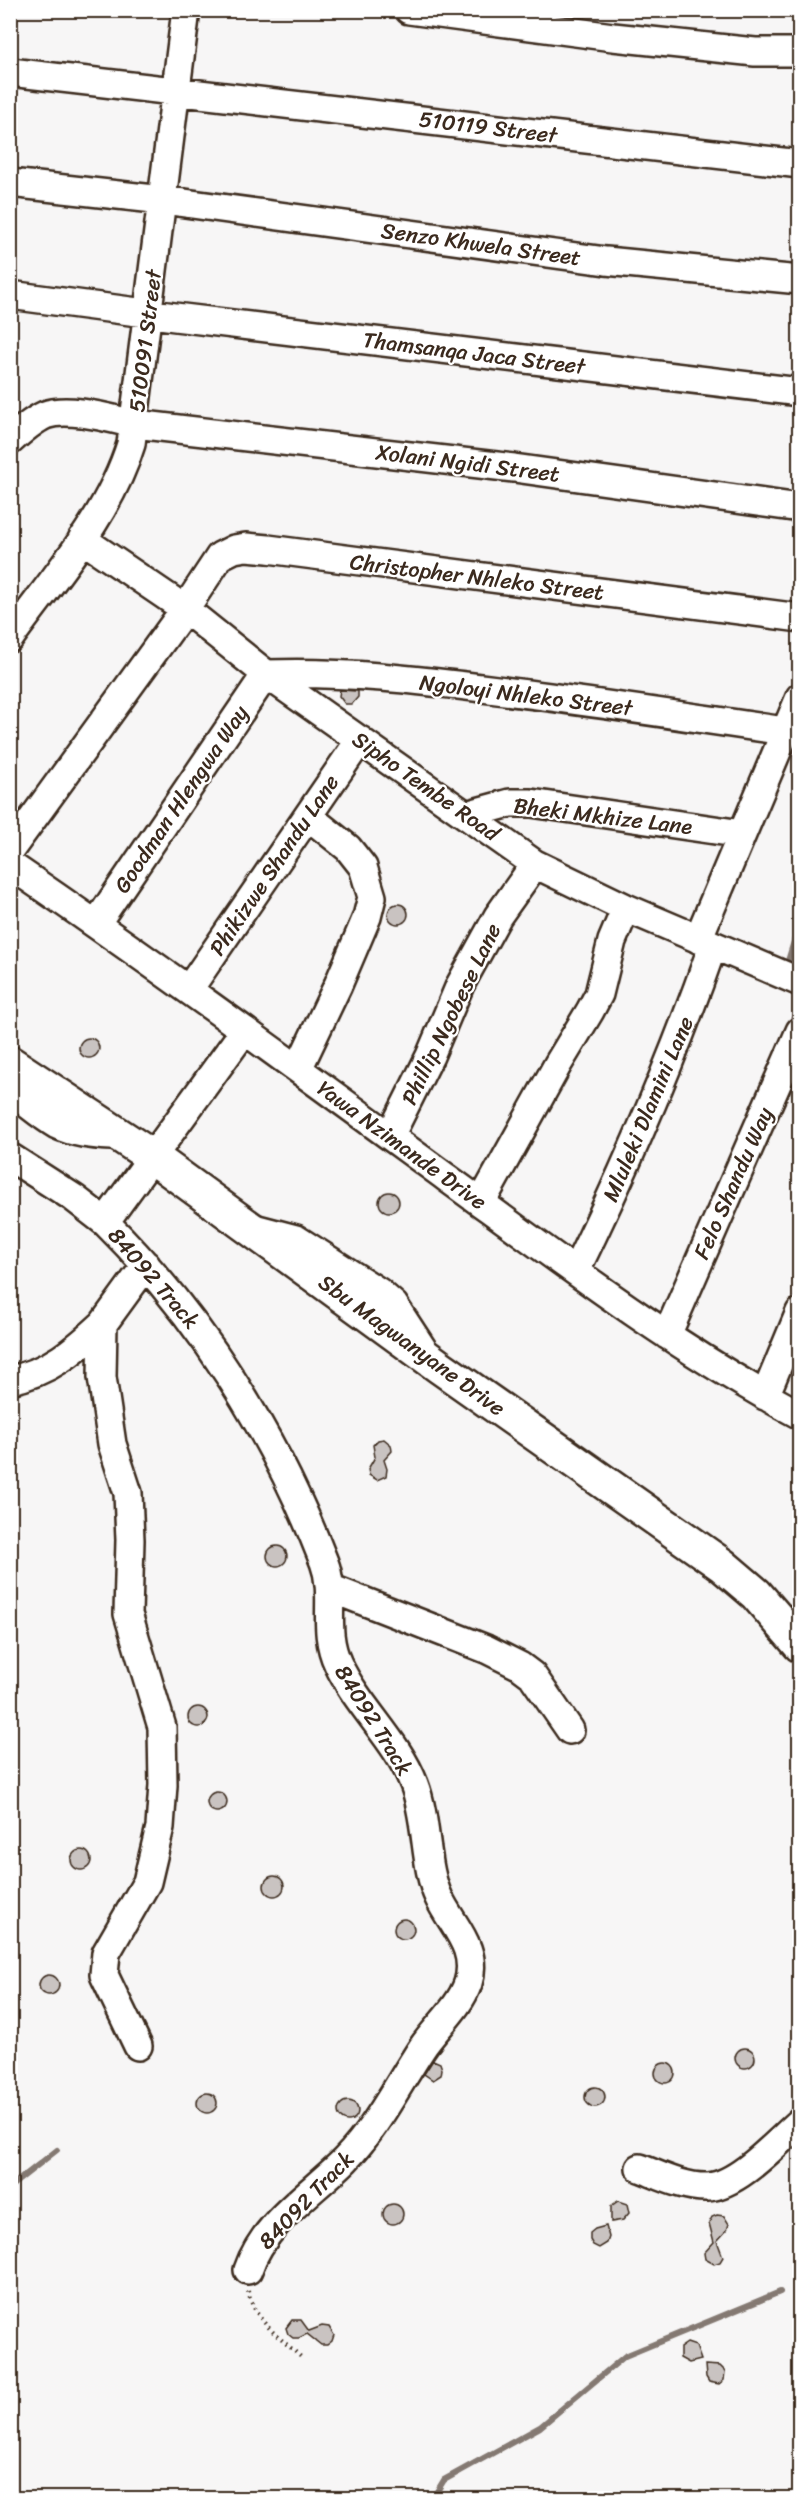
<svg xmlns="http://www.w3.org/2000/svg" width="810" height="2509" viewBox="0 0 810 2509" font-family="Sriracha,sans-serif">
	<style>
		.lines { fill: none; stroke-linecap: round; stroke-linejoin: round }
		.stream { stroke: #847972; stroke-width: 6 }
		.building { fill: #c9c3c1; stroke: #3b2a1e; stroke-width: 1.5 }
		.minor-casing { stroke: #3b2a1e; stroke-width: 32 }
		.major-casing { stroke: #3b2a1e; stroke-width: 38 }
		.path { stroke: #3b2a1e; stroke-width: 4; stroke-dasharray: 1.5 4.5; stroke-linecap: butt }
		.minor { stroke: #fff; stroke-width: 27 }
		.major { stroke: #fff; stroke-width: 33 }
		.labels { text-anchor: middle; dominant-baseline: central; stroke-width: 4.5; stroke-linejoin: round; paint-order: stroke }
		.street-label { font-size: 22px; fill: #3b2a1e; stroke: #fff }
	</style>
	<rect width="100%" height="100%" fill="#f7f6f6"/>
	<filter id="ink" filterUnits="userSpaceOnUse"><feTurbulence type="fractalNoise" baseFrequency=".0167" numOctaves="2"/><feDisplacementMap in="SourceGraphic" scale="12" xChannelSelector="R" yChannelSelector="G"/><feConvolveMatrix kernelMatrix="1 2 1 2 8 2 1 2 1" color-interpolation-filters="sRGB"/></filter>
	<g filter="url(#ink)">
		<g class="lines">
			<!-- stream -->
			<path class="stream" d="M788,961L800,922
				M10,1537L13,1533
				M10,2187L57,2150
				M433,2498L444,2480L540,2427L625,2356L780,2292"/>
		</g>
		<!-- building -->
		<path class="building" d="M340,690L358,691V697L352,704H345L339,696Z
			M388 914a10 10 0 1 1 20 0a10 10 0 1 1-20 0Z
			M79 1048a10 10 0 1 1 20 0a10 10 0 1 1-20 0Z
			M379 1202a10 10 0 1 1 20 0a10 10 0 1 1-20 0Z
			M384,1439L391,1445L392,1451L384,1460L387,1469L386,1476L377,1480L369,1475L368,1469L375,1457L373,1445L378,1440Z
			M267 1556a10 10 0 1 1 20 0a10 10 0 1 1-20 0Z
			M188 1717a10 10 0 1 1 20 0a10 10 0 1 1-20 0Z
			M207 1802a10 10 0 1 1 20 0a10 10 0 1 1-20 0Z
			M71 1860a10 10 0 1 1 20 0a10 10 0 1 1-20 0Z
			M264 1886a10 10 0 1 1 20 0a10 10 0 1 1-20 0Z
			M394 1929a10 10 0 1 1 20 0a10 10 0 1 1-20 0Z
			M39 1985a10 10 0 1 1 20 0a10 10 0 1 1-20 0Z
			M735 2058a10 10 0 1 1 20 0a10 10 0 1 1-20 0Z
			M433,2060L440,2063L442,2069L441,2075L433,2080L424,2074Z
			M655 2073a10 10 0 1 1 20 0a10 10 0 1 1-20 0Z
			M585 2097a10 10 0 1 1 20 0a10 10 0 1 1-20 0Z
			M197 2103a10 10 0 1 1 20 0a10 10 0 1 1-20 0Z
			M338 2111a10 10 0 1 1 20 0a10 10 0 1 1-20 0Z
			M618,2201L627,2204L629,2213L623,2220L611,2222V2206Z
			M383 2214a10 10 0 1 1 20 0a10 10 0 1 1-20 0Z
			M717,2215L724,2216L729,2224L727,2230L717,2241L723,2257L720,2262L714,2264L705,2259L704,2253L714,2242L709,2223L712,2217Z
			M606,2226L609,2237L607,2243L599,2248L593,2245L590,2240V2233L595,2229Z
			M292,2320H301L309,2331L322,2326L329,2327L334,2335L332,2341L327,2345H321L307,2334L299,2338H293L288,2334L286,2328Z
			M687,2343L696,2346L701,2360L689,2363L680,2358V2348Z
			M705,2365L720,2366L725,2371L724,2380L719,2384L709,2382L706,2377Z"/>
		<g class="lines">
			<defs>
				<path id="minor" d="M409,10L613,37L755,52H800
					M10,72L800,164
					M10,183L163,200L606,261L800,280
					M10,295L175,317L800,392
					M10,441C21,431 32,421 45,415C68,406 112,419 135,424L514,468L800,508
					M82,539L185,609L266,674L535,864L626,908L800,982
					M10,638C54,577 109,516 131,444L186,10
					M466,815L510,803H531L742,834
					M10,850L185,609L220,556L234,549L246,547L268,549L800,618
					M10,865C158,966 302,1072 447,1178C561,1261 675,1348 800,1415
					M96,924L266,674C344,671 420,680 497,690C593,702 689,717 785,731
					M698,939L800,697
					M189,989L360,740
					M298,1069L338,985L367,917L372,897L363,867L348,848L308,816
					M10,1091C26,1102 41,1116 57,1125C77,1135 101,1135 123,1137
					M390,1136L430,1056L460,985L498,916L535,864
					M10,1157L74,1198L105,1222L244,1031
					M481,1203L558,1064L590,1011L599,994L612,941L626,908
					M105,1222C201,1317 275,1435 324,1562C337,1596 321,1628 338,1664C358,1707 397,1740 414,1784C428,1820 424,1867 439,1898C452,1926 479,1948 468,1983C460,2007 436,2027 422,2048C397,2086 377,2127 345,2160C311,2194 264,2222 248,2270
					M254,1228L296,1239L379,1292L394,1305L424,1351
					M576,1270C628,1164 674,1057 713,945
					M667,1335L800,1031
					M10,1380C50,1372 75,1350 103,1324
					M765,1396L800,1312
					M330,1588L486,1649L520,1666L532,1675L570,1730
					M138,2046L104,1975L106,1953L147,1882L160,1827L163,1785L162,1727L128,1614L130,1540L128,1493L112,1444L102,1377L103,1324L146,1265
					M640,2168C661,2176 685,2188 708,2187C739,2185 777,2142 800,2122"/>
				<path id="major" d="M10,1063L151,1156L440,1367L722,1565L756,1594L800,1645"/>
			</defs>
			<!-- minor casing -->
			<use href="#minor" class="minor-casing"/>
			<!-- major casing -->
			<use href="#major" class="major-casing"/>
			<!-- path -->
			<path class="path" d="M248,2291C254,2321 281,2338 302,2358"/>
			<!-- minor -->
			<use href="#minor" class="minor"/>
			<!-- major -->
			<use href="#major" class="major"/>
		</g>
	</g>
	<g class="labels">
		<!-- street labels -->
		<g class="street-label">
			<text transform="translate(488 127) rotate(7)">510119 Street</text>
			<text transform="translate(481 244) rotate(8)">Senzo Khwela Street</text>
			<text transform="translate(145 341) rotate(-83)">510091 Street</text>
			<text transform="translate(474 353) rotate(7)">Thamsanqa Jaca Street</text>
			<text transform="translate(468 463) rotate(7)">Xolani Ngidi Street</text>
			<text transform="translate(477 577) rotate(7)">Christopher Nhleko Street</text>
			<text transform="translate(526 695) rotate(7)">Ngoloyi Nhleko Street</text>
			<text transform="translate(426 786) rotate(35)">Sipho Tembe Road</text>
			<text transform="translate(181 799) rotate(-56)">Goodman Hlengwa Way</text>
			<text transform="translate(603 816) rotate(7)">Bheki Mkhize Lane</text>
			<text transform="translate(274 865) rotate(-56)">Phikizwe Shandu Lane</text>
			<text transform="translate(451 1014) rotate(-64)">Phillip Ngobese Lane</text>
			<text transform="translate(648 1109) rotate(-67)">Mluleki Dlamini Lane</text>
			<text transform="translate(402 1145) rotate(36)">Yawa Nzimande Drive</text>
			<text transform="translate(733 1183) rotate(-66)">Felo Shandu Way</text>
			<text transform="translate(154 1278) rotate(49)">84092 Track</text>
			<text transform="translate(412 1345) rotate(36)">Sbu Magwanyane Drive</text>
			<text transform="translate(374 1720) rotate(58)">84092 Track</text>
			<text transform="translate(306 2200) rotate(-46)">84092 Track</text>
		</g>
	</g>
	<!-- margin -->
	<rect width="810" height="2509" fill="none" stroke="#fff" stroke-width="36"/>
	<rect x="18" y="18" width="774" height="2473" fill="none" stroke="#3b2a1e" stroke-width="2" filter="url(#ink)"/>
</svg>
